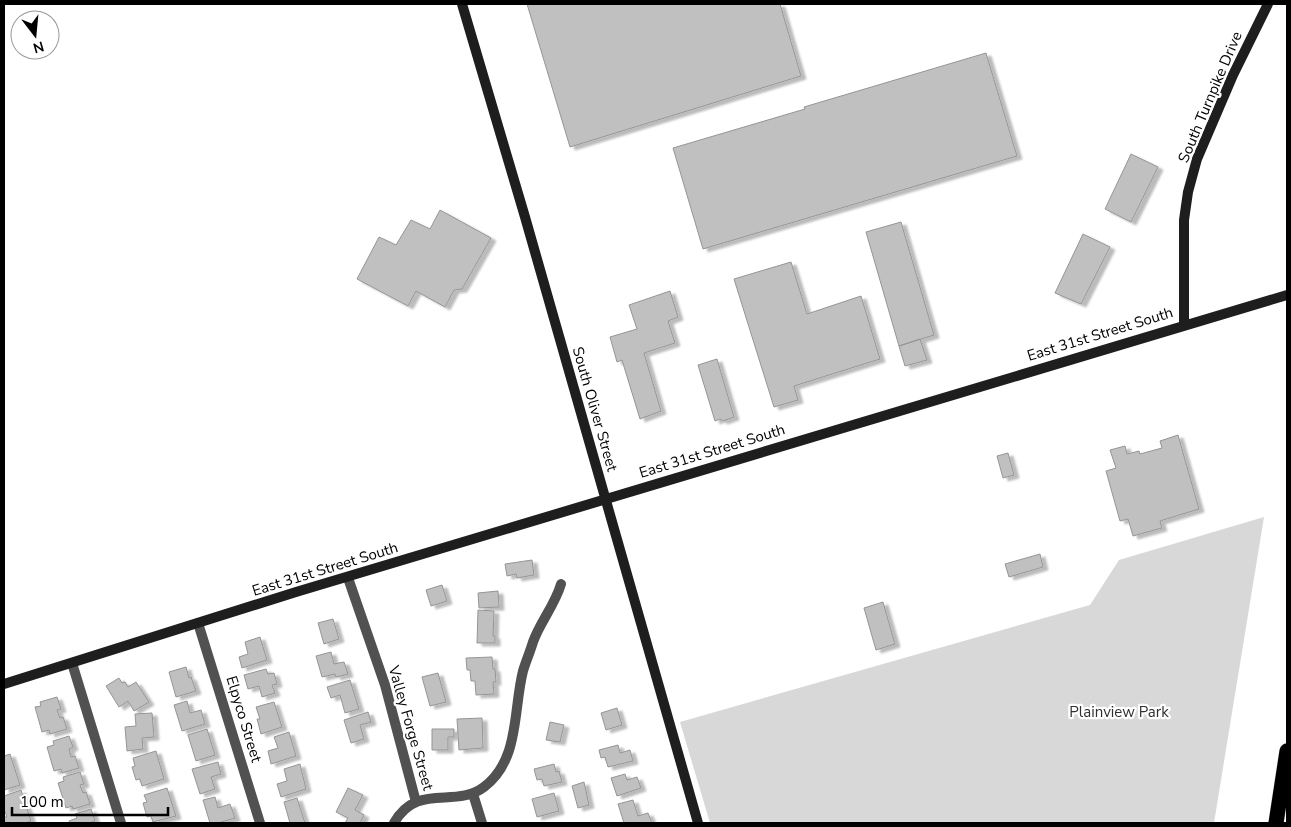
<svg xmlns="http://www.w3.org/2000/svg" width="1291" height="827" viewBox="0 0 1291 827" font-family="'Nunito Sans',sans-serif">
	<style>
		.green { fill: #d8d8d8 }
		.building { fill: #c0c0c0; stroke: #959595; filter: url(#shadow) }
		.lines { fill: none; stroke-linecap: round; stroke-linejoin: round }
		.highway-casing { stroke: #dbdbdb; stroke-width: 16 }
		.street { stroke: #515151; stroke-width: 10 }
		.secondary { stroke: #1e1e1e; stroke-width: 10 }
		.highway { stroke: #000; stroke-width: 15 }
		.labels { text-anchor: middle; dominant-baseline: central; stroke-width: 4.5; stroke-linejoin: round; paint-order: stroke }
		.street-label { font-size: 15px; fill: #000; stroke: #fff }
		.park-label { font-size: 15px; fill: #2f2f2f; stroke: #fff }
	</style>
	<defs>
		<filter id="shadow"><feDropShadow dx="5" dy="3" stdDeviation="1" flood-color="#0004"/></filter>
	</defs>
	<rect width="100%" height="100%" fill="#fff"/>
	<!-- green -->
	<path class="green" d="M1264,517L1214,823H710L680,722L1090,605L1119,560Z"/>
	<!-- building -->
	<path class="building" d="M527,4H780L801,76L570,147Z
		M986,53L1017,156L703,249L673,148L805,109L804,107Z
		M1131,154L1158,167L1131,222L1105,209Z
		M440,210L491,238L462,289L454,290L445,307L416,291L408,306L357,279L379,237L396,245L411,220L430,229Z
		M901,222L934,335L899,346L866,232Z
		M1083,234L1110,247L1081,304L1055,293Z
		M791,262L807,314L861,296L880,359L794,386L798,400L774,407L734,279Z
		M670,291L678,317L668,321L675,343L644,353L661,411L640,419L622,360L617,362L610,337L637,329L629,305Z
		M920,339L927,360L905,366L899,346Z
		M717,359L734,417L723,421L720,419L715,421L698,365Z
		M1178,435L1199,509L1160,521L1162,528L1133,536L1128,519L1120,521L1106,471L1116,468L1110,450L1125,446L1127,454L1139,451L1140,454L1162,448L1160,441Z
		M1008,453L1014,475L1003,478L997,456Z
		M1040,554L1043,567L1009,577L1005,564Z
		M532,560L534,575L517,578L516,574L507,576L505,564Z
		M442,585L447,601L431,606L426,590Z
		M498,591L499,607L479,608L478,593Z
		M883,602L895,644L876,650L864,608Z
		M478,610L494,611L493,636H495V643H477Z
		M333,619L339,639L324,644L318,623Z
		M260,637L267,660L242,668L239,657L248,654L245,642Z
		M331,652L334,664L344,662L348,674L336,677L335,674L322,677L316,656Z
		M492,657L493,669H495L496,682H493L494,694L476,695L475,681H471L470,670H467L466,658Z
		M186,667L189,678L191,677L196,691L176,697L169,672Z
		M266,669L268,674L274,673L277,684L272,685L275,693L262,697L259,686L248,689L244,675Z
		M438,673L446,702L430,706L422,677Z
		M119,678L122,683L125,682L128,687L136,682L149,702L134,711L128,701L119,707L106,686Z
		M350,680L359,709L345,713L340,695L331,698L327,687Z
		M57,697L61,709L57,710L60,718L63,717L67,729L50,734L49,730L42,732L35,707L41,706L40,702Z
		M187,701L190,713L201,710L205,724L182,731L174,705Z
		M274,702L282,727L261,734L257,719H260L256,707Z
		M617,708L622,725L606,730L601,713Z
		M368,712L371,722L360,725L364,739L351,743L344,720Z
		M152,713L154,737L142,738L143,749L127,751L125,727L136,726L135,714Z
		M482,718L483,748L459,750L457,719Z
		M550,722L564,725L560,742L546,740Z
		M207,729L215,755L196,761L188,735Z
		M432,729H454V737H448V750H432Z
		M289,732L296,756L271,764L268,751L278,748L274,737Z
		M69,736L73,747L69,749L71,757L75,756L79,768L62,773L61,769L54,771L47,747L54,745L53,741Z
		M618,745L620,753L630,750L633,761L608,767L605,757L601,758L599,750Z
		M156,751L164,779L142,786L140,779L136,780L132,767L135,766L133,758Z
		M10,754L20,785L4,790V756Z
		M218,762L221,774L211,777L215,789L200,794L192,769Z
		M300,764L306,789L281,797L277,784L287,781L284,769Z
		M554,764L556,772L559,771L562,782L544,786L542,779L537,780L534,769Z
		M80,772L84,784L80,785L83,793L86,792L90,804L73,809L72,806L66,808L58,783L64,781L63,777Z
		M625,774L627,780L637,777L641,788L617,796L611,778Z
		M584,782L589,805L578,808L572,786Z
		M167,788L176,816L153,822L151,816L147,817L143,803L147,802L144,795Z
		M348,788L363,795L355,810L364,815L360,823H345L348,818L336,812Z
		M21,790L31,821L25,823H5L4,817H7L4,809V796Z
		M554,793L559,811L537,817L532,799Z
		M215,797L218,808L230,804L235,818L218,823H210L203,800Z
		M297,798L305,823H290L284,802Z
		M633,800L638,816L648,813L652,823H624L618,804Z
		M91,809L95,821L91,822L92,823H70L69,821L77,818L75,814Z"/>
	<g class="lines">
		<defs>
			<path id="highway" d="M1276,823L1287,751"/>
		</defs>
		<!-- highway casing -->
		<use href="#highway" class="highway-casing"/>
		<!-- street -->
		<path class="street" d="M348,578L385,685L416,802
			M198,623L260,823
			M72,663L121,823
			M473,794L482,823
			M394,823C417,782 455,809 484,787C520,760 513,710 523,671C526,661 530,652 533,642C540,622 555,605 561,584"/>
		<!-- secondary -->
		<path class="secondary" d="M462,4L525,217L698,823
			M1184,325V220L1188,192L1197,159L1233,75L1268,4
			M4,684L296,592L1287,295"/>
		<!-- highway -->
		<use href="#highway" class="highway"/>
	</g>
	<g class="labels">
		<!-- street labels -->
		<g class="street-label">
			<text transform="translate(1210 97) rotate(-67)">South Turnpike Drive</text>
			<text transform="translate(1100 334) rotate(-17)">East 31st Street South</text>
			<text transform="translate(595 409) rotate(74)">South Oliver Street</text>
			<text transform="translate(712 451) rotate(-17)">East 31st Street South</text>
			<text transform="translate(325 569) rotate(-17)">East 31st Street South</text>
			<text transform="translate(244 719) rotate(73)">Elpyco Street</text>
			<text transform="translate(411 728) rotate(74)">Valley Forge Street</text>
		</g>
		<!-- park labels -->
		<g class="park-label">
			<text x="1119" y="712">Plainview Park</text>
		</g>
	</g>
	<!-- border -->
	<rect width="1291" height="827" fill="none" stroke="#000000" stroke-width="10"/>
	<!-- north arrow -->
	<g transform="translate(35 35) rotate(164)"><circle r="24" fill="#ffffff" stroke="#999999"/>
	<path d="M0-4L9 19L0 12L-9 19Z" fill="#000000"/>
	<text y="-8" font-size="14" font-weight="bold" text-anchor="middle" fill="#000000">N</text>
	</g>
	<!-- scale -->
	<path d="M12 807v8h156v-8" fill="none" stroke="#000000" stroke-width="2.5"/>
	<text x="20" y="807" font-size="15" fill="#000000" stroke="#ffffff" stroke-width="4" paint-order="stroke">100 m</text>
</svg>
